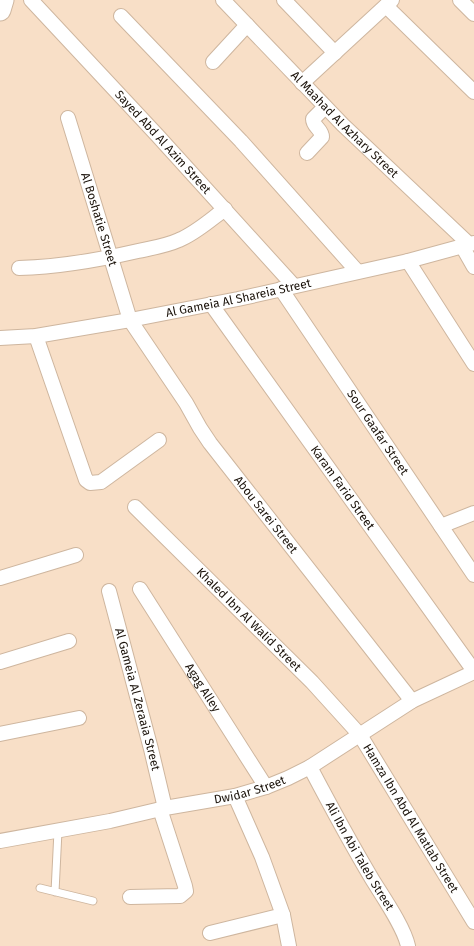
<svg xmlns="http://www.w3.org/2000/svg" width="474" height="946" viewBox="0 0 474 946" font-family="'Fira Sans',sans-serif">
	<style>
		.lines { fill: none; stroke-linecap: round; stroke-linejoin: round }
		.lane-casing { stroke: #ceb69f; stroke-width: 9 }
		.street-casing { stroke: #ceb69f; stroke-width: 16 }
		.secondary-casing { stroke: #ceb69f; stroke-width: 23 }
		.lane { stroke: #fff; stroke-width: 7 }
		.street { stroke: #fff; stroke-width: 14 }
		.secondary { stroke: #fff; stroke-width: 21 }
		.labels { text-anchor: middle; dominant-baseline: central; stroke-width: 3.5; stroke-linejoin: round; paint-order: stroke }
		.street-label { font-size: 12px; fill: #1a120a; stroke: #fdeee0 }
	</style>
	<rect width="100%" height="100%" fill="#f8dfc7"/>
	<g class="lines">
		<defs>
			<path id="lane" d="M40,888L93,901
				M55,892L58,831"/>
			<g id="street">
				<path id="s1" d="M31,0L157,135L294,286"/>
				<path id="s2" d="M223,0L343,125L469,244"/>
				<path d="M284,0L335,53"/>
				<path d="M460,0L474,14"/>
				<path d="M386,6L474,92"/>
				<path d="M121,16L241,141L357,271"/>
				<path d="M213,62L247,25"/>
				<path d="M302,83L392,0"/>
				<path id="s3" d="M68,118L130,320L186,403L200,428L210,443L412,701"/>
				<path d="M307,153L322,137C322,129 313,127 313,119L325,107"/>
				<path d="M462,246L474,267"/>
				<path d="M408,261L474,364"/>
				<path d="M19,268C60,267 99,260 138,251C152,248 166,246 179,240C196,233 210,220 225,209"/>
				<path id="s4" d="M281,289L474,575"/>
				<path id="s5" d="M211,304L474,671"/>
				<path d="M36,336L86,480L90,483L101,482L159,440"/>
				<path id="s6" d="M0,338L36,336L130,320L238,299L408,261L474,243"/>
				<path id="s7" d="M135,507L312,682L360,735L474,922"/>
				<path d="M441,526L474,513"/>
				<path d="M0,578L76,555"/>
				<path id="s8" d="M140,589L266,787"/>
				<path id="s9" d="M109,591L151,749L165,808"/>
				<path d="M0,662L69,641"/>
				<path d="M0,734L79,718"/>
				<path id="s10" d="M310,767C330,805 350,842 372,879C383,897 404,927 408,946"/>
				<path d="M235,796L262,857L283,915L289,946"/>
				<path id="s11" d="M0,841L110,821L165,808L235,796L266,787L288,778L310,767L412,701L474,672"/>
				<path d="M130,897L180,896L186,891L185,886L160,809"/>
				<path d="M210,933L283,915"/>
			</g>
			<path id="secondary" d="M0,10L3,0"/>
		</defs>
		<!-- lane casing -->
		<use href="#lane" class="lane-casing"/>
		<!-- street casing -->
		<use href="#street" class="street-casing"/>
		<!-- secondary casing -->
		<use href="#secondary" class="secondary-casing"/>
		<!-- lane -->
		<use href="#lane" class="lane"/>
		<!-- street -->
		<use href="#street" class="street"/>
		<!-- secondary -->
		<use href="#secondary" class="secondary"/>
	</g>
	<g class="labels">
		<!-- street labels -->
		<g class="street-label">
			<text stroke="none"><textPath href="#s2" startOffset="174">Al Maahad Al Azhary Street</textPath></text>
			<text stroke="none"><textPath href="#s1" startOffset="194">Sayed Abd Al Azim Street</textPath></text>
			<text stroke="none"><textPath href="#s3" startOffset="106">Al Boshatie Street</textPath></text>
			<text stroke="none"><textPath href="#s6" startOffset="242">Al Gameia Al Shareia Street</textPath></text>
			<text stroke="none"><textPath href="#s4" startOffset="173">Sour Gaafar Street</textPath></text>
			<text stroke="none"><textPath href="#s5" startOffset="226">Karam Farid Street</textPath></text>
			<text stroke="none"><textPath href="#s3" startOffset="449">Abou Sarei Street</textPath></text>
			<text stroke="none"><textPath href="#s7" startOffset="160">Khaled Ibn Al Walid Street</textPath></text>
			<text stroke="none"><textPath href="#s8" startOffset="117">Agag Alley</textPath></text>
			<text stroke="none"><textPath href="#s9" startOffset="112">Al Gameia Al Zeraaia Street</textPath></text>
			<text stroke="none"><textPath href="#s11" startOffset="255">Dwidar Street</textPath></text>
			<text stroke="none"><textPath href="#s7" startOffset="418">Hamza Ibn Abd Al Matlab Street</textPath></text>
			<text stroke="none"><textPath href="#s10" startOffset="102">Ali Ibn Abi Taleb Street</textPath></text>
		</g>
	</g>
</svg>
